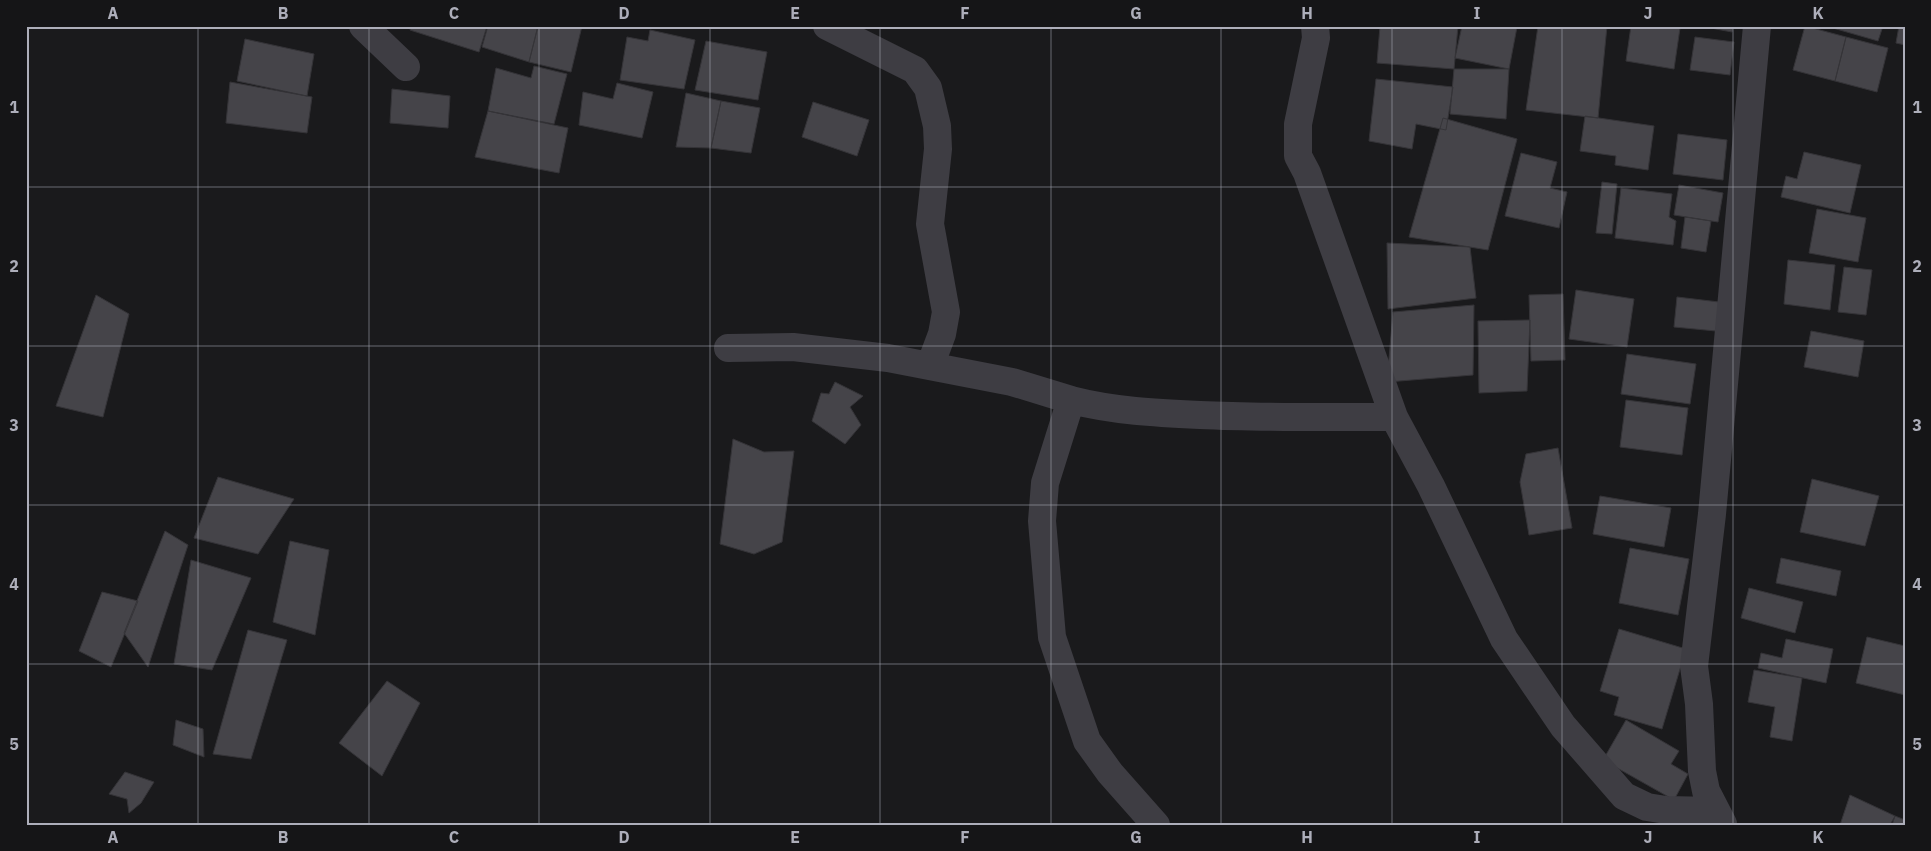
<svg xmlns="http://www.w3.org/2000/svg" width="1931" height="851" viewBox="0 0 1931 851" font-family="'IBM Plex Sans',sans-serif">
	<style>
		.building { fill: #454449; stroke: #353438 }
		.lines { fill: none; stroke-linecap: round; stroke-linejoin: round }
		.minor { stroke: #3e3d43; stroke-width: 28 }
		.grid { fill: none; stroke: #adaeba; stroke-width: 1; stroke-opacity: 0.55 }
		.neatline { fill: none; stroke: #adaeba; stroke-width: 2 }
		.grid-label { font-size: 16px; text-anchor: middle; font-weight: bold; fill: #adaeba }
	</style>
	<rect width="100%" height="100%" fill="#1a1a1c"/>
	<!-- building -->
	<path class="building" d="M411,26H487L479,52L410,30Z
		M488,26H538L529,62L482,47Z
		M538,26H582L571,72L529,62Z
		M1380,26H1458L1454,69L1377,63Z
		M1462,26L1517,27L1509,69L1455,58Z
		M1538,26H1607L1598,118L1526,110Z
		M1631,26L1680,28L1674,69L1626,61Z
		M1700,26H1733L1732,32Z
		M1805,26L1846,37L1835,81L1793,70Z
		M1826,26H1883L1878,41Z
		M1899,26H1905V45L1896,43Z
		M650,30L695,40L684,89L620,80L627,37L648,41Z
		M1695,37L1734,42L1730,75L1690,70Z
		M1846,37L1888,48L1877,92L1835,81Z
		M245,39L314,54L307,96L237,81Z
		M706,41L767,52L758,100L695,90Z
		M534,66L567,74L554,124L488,111L496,68L531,78Z
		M1454,69H1509L1506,119L1450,114Z
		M1376,79L1453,87L1446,130L1416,124L1412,149L1369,141Z
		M230,82L312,97L307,133L226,123Z
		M617,83L653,92L642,138L579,125L583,92L613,99Z
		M392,89L450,96L448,128L390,123Z
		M686,93L721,101L711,148L676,147Z
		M721,101L760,108L751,153L711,148Z
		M813,102L869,120L857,156L802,137Z
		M488,111L568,128L559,173L475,157Z
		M1585,116L1654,126L1648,170L1615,165L1616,156L1580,151Z
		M1443,118L1517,139L1488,250L1409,237Z
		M1678,134L1727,140L1723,180L1673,174Z
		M1804,152L1861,165L1850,213L1781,197L1786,176L1797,179Z
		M1521,153L1557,162L1550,188L1567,192L1559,228L1505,216Z
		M1602,182L1617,184L1612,234L1596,233Z
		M1679,185L1723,193L1718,222L1674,215Z
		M1621,188L1672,194L1669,217L1676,221L1673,245L1615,238Z
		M1817,209L1866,218L1858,262L1809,253Z
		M1685,217L1711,221L1706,252L1681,248Z
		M1387,243L1470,247L1476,298L1388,309Z
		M1788,260L1835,265L1830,310L1784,304Z
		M1844,267L1872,270L1866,315L1838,312Z
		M1576,290L1634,299L1627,347L1569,339Z
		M1563,294L1565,360L1531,361L1529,295Z
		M96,295L129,314L103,417L56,406Z
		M1677,297L1719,302L1716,331L1674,327Z
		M1474,305L1473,375L1387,382L1393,312Z
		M1530,320L1527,391L1479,393L1478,321Z
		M1811,331L1864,341L1858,377L1804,367Z
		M1627,354L1696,364L1690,404L1621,394Z
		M835,382L863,396L850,407L861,425L845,444L812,421L821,393L829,394Z
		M1626,400L1688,408L1682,455L1620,447Z
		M733,439L764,452L794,451L782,542L754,554L720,544Z
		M1558,448L1572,528L1529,535L1520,482L1526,454Z
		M218,477L294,499L258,554L194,538Z
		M1812,479L1879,496L1865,546L1800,532Z
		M1600,496L1671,508L1664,547L1593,534Z
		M165,531L188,545L148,667L124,633Z
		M290,541L329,550L315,635L273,622Z
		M1630,548L1689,559L1678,615L1619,603Z
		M1781,558L1841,571L1836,596L1776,583Z
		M191,560L251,578L212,670L174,664Z
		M1749,588L1803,602L1795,633L1741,618Z
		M102,592L138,601L111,667L79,651Z
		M1619,629L1686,649L1662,729L1614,715L1619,697L1600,691Z
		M248,630L287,640L251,759L213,754Z
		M1867,637L1905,646V695L1856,683Z
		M1786,639L1833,649L1826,683L1758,668L1761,653L1782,658Z
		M1754,670L1802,678L1792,741L1770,737L1775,707L1748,702Z
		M387,681L420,703L382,776L339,743Z
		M176,720L203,729L204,757L173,745Z
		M1626,720L1679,751L1671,764L1688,774L1674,800L1603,760Z
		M125,772L154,782L141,803L129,813L127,799L109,794Z
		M1850,795L1895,816L1890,825H1840Z
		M1895,816L1905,820V825H1892Z"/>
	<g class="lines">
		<!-- minor -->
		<path class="minor" d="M363,26L406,67
			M827,26L915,70L928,88L937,126L938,149L930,224L946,312L942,334L930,366
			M1315,26L1316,38L1298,124V156L1307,173L1394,417L1431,486L1504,639L1563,726L1624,796L1647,807L1666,810L1716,811
			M728,348L793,347L888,358L1012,382L1071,400L1045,483L1042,521L1052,637L1087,741L1110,773L1156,825
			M1071,400C1114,411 1156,413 1200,415C1264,418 1329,417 1394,417
			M1723,824L1706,791L1702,771L1699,704L1694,666L1712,514L1757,26"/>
	</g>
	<!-- grid -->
	<path class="grid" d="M198,26V825M369,26V825M539,26V825M710,26V825M880,26V825M1051,26V825M1221,26V825M1392,26V825M1562,26V825M1733,26V825M26,187H1905M26,346H1905M26,505H1905M26,664H1905"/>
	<!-- border -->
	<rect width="1931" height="851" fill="none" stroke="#151517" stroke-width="55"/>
	<rect x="28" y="28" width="1876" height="796" class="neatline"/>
	<g class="grid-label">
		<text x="113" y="19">A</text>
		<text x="283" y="19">B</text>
		<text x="454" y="19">C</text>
		<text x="624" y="19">D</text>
		<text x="795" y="19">E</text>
		<text x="965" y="19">F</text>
		<text x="1136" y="19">G</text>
		<text x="1307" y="19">H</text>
		<text x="1477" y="19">I</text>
		<text x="1648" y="19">J</text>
		<text x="1818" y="19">K</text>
		<text x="14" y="113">1</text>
		<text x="1917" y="113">1</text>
		<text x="14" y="272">2</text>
		<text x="1917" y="272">2</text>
		<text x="14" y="431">3</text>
		<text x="1917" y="431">3</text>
		<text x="14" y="590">4</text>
		<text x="1917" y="590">4</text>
		<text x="14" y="750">5</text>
		<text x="1917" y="750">5</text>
		<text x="113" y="843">A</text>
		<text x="283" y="843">B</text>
		<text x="454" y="843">C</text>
		<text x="624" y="843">D</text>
		<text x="795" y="843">E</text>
		<text x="965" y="843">F</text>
		<text x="1136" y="843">G</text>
		<text x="1307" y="843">H</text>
		<text x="1477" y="843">I</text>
		<text x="1648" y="843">J</text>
		<text x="1818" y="843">K</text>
	</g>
</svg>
